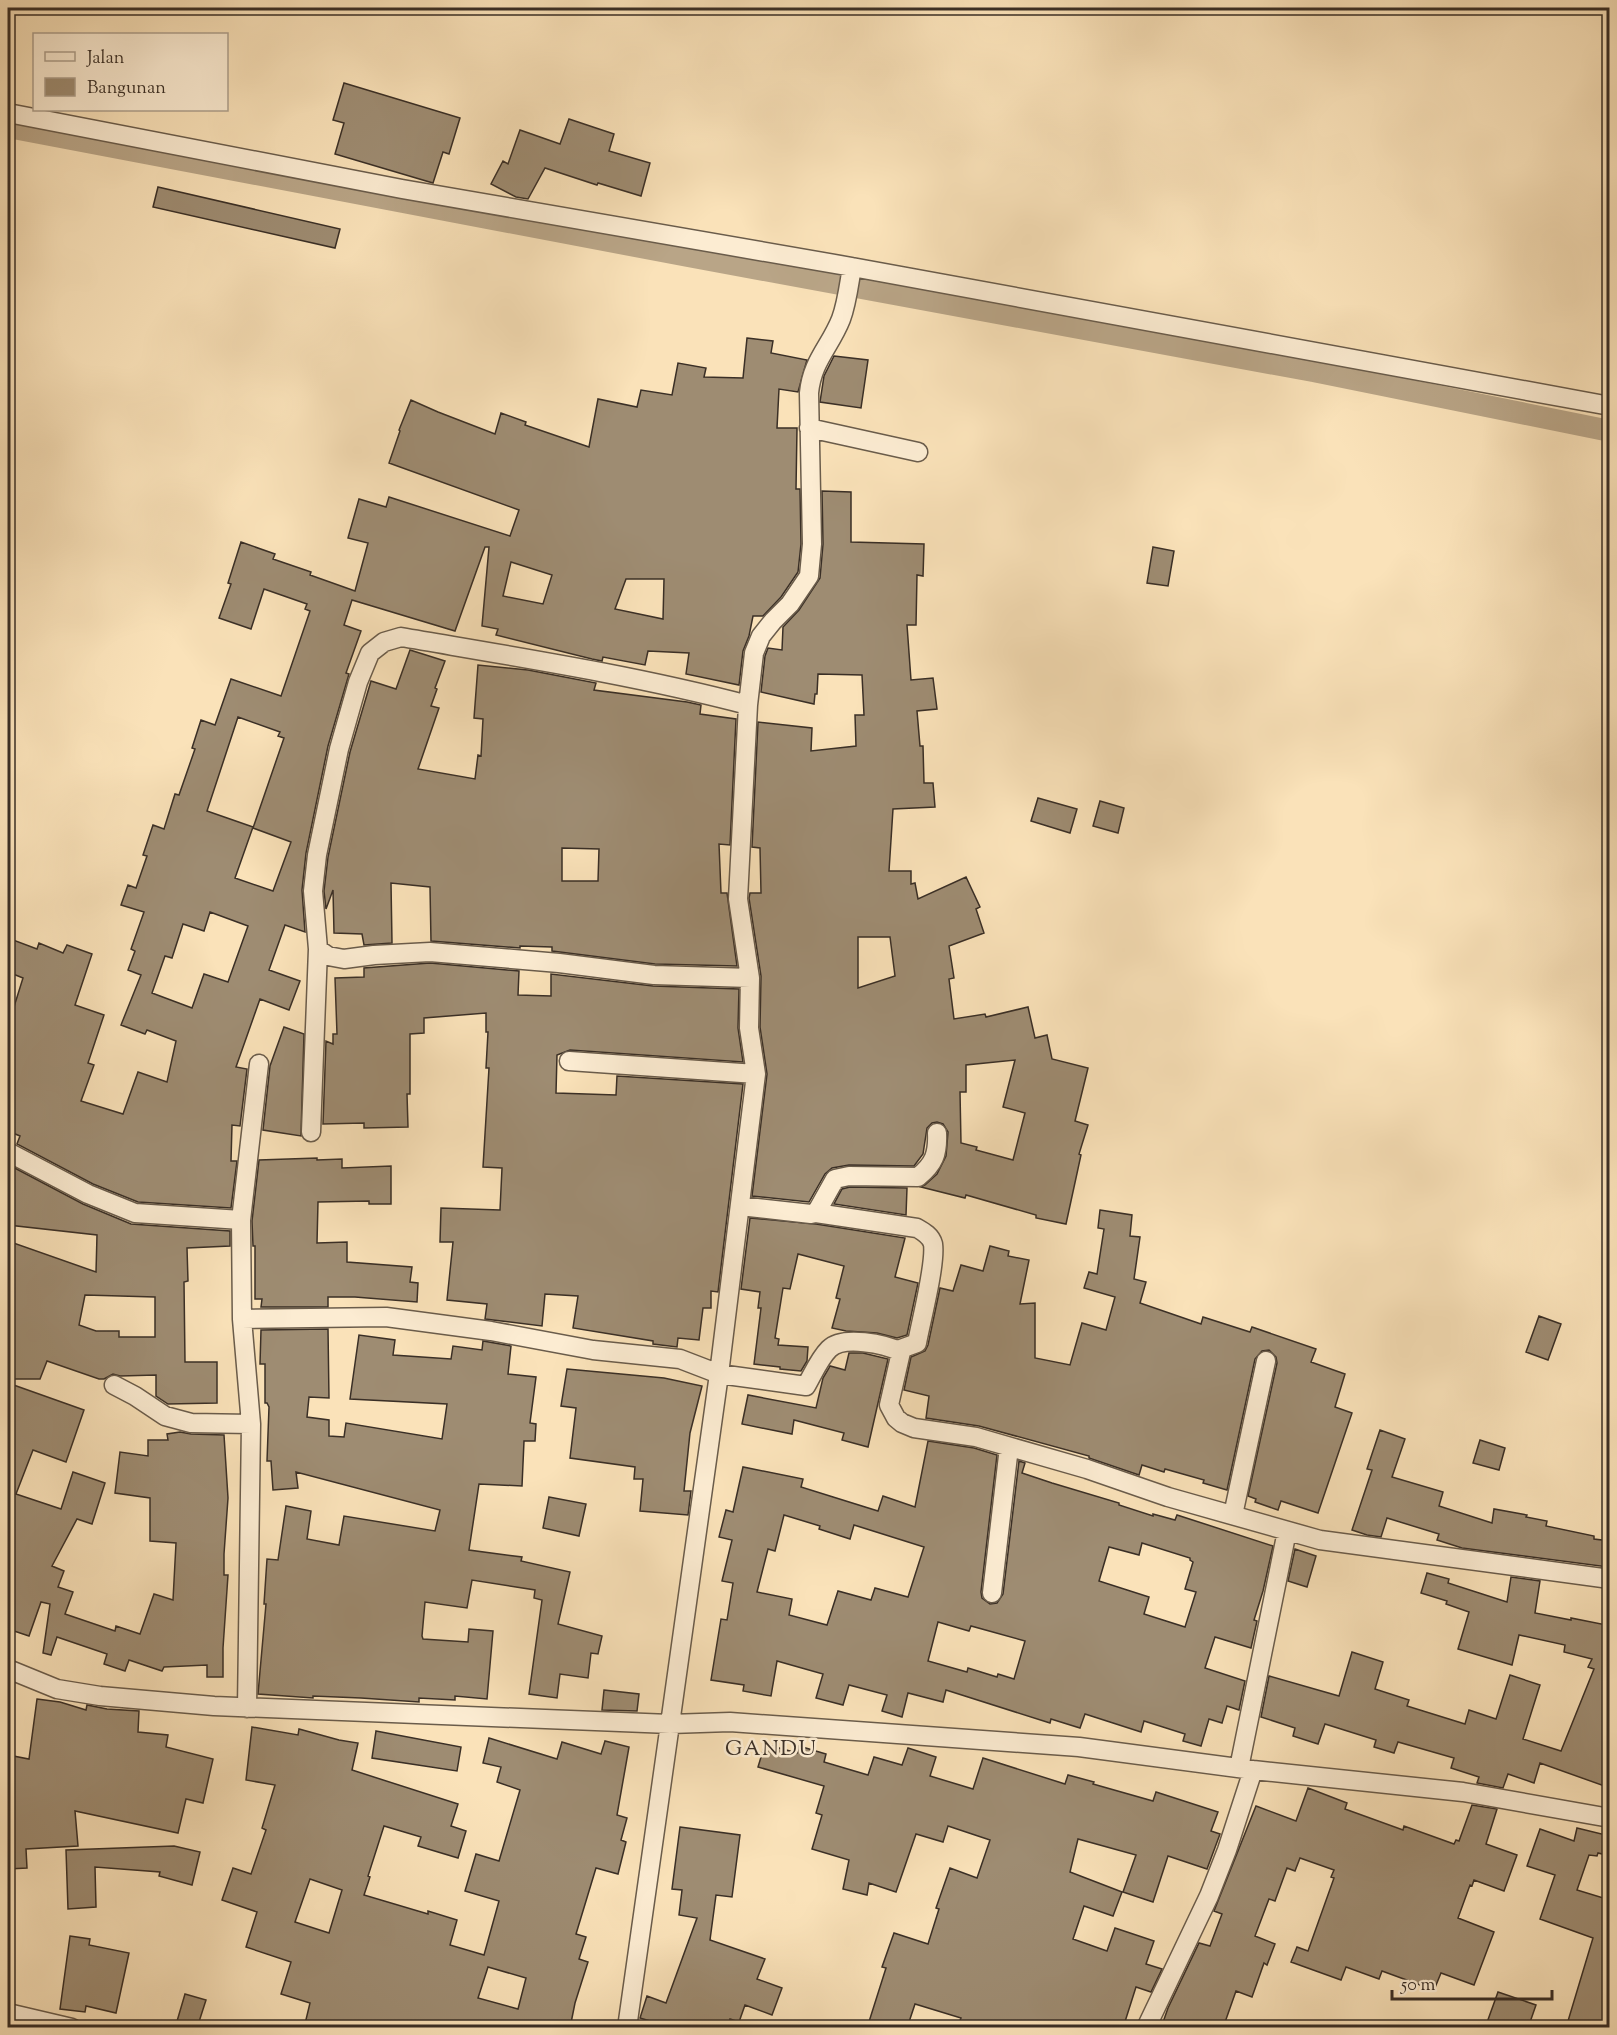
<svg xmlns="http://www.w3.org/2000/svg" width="1617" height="2035" viewBox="0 0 1617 2035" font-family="'Sorts Mill Goudy',serif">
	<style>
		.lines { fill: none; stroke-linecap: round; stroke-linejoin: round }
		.canal { stroke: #b9a587; stroke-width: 22 }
		.building { fill: #9e8c72; stroke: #3a2f26; stroke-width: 1.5; fill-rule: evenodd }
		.street-casing { stroke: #6a5c4b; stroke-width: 21 }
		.street { stroke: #fcecd2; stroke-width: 18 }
		.labels { text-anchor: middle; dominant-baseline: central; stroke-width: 5; stroke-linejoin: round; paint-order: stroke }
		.quarter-label { font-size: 21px; letter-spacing: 1.5px; fill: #3a2f26; stroke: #fcecd2 }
	</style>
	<rect width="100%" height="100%" fill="#fae2b9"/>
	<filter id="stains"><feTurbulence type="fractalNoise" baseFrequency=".00333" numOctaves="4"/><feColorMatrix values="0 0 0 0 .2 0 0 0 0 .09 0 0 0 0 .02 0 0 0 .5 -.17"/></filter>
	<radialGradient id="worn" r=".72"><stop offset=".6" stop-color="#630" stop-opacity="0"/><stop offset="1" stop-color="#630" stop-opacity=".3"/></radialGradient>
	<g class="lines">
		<!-- canal -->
		<path class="canal" d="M8,127L688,256L1313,371L1610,431"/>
	</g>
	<!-- building -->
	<path class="building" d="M344,83L460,118L449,154L443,152L433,183L335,154L344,123L333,120Z
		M569,119L614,134L609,151L650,163L641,196L598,183L597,185L545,168L528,199L516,197L491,184L503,161L508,164L520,130L560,144Z
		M158,187L340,229L335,248L153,207Z
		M747,338L773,341L771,353L807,360L798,392L779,389L777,428H797L796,489H800L801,544L798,572L781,597L763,616H753L749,636L743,651L739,685L686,674L689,653L648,651L645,665L603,657L602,661L592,659L496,635L498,629L482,626L489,547H485L455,631L352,600L344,625L361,631L346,673L349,674L328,746L306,853L302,890L305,932L285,925L269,970L300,981L289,1010L260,999L236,1067L247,1069L240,1126L232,1125L231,1161H237L231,1208L138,1202L93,1184L17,1144L20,1136L8,1131V1026L23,978L8,972V938L37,949L39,943L63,953L67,945L92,954L75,1005L104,1015L88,1063L94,1065L81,1101L123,1114L138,1072L167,1082L176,1041L147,1030L145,1034L121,1025L141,975L128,970L135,951L131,949L144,912L121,905L128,885L136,888L147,856L143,855L153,825L164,829L175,794L179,795L195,749L192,748L201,720L215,725L231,679L281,696L310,611L305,609L307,604L264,589L251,629L219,618L231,584L228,583L241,542L275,554L273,559L311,572L310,575L355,591L368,543L348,538L359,499L386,507L389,497L510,536L519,510L389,463L400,431L399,430L411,400L438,412L495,434L501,413L526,422L525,425L589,447L598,399L637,407L641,390L672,395L678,363L706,368L704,377L743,378ZM511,562L552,575L543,604L503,596ZM626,579H664L663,619L615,609ZM238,717L280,732L278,736L284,738L253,828L291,842L273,891L235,878L253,827L207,811ZM210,912L248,926L228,982L204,974L192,1008L152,993L165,956L172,958L183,924L204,931Z
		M834,356L868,360L861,408L820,402L824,376Z
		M822,491L851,492V542L924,544L923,576L917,575L916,625H907L911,680L933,678L937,709L917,711L920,746H923L924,783H933L935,807L893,809L889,871H911V884L915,883L918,899L966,877L980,907L976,909L984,933L949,946L954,978L949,979L954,1019L985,1014L986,1017L1028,1007L1035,1038L1047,1035L1052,1059L1088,1068L1075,1121L1088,1125L1079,1154L1081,1155L1066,1224L1036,1218V1215L966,1195L965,1198L921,1187L925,1185L937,1174L946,1156L948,1132L943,1124L937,1122L932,1123L927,1128L923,1154L914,1166L849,1165L832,1168L825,1174L809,1202L752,1196L767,1074L760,1027L761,976L749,898L750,893H761L760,848L752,847L758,722L812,728L811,751L856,746L855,715H864L862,675L818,674L817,694H815L814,704L761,692L765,656L768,648L782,650L783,627L799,610L820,578L823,544ZM858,937H890L895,976L858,988ZM1015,1060L1003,1107L1025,1113L1013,1160L976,1150L977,1147L961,1143L960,1092H966V1065Z
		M1153,547L1174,551L1168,586L1147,583Z
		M410,650L445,661L435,688L437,689L431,706L439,708L418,769L475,779L478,755L481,756L483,719L474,718L478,665L528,670L596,683L594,690L687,702L701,705L700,714L736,719L730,845L719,844L721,893H727L737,966L655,964L552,951V947L520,946V948L431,941L430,887L391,883L392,943L364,945L362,934L334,933L333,890L326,909L324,891L328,857L350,752L371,681L396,689ZM562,848L599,849L598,881H562Z
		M1038,798L1077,809L1070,833L1031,821Z
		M1100,801L1124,808L1118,833L1093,826Z
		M430,963L519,971L518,995L551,996V974L653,986L739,989L738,1028L743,1062L570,1050L557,1055L556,1093L616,1095L617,1076L743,1084L718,1292L711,1291V1308H703L699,1340L678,1338L677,1347L653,1344V1341L573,1328L578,1296L545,1294L542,1326L485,1319L487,1304L447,1300L453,1242H440L441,1208L500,1210L502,1168L483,1167L489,1068H486L488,1032H486V1013L424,1018V1033L410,1034V1094H407L408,1127L364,1128V1123L323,1124L326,1041L333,1044V1034H337L335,978L364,977V968Z
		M284,1027L304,1034L301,1136L263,1130L270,1066Z
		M317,1158V1160L342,1159V1168L391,1166V1204H369V1201L318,1202L317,1243L347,1242V1262L412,1267L410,1282L418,1283L417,1302L355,1297H328V1307H261L262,1299H255V1246H253L252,1221L259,1160Z
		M9,1165L83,1204L131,1224L230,1231V1246L187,1248L188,1281L184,1282L185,1362H217V1403L168,1404L156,1396V1375L120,1376L113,1374L104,1379H99L47,1361L40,1379H8V1241L96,1272L97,1235L8,1225V1170ZM85,1295L155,1297V1337H119V1331H96L79,1325Z
		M850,1187L907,1188L906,1215L834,1204L842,1189Z
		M1100,1210L1132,1215L1130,1236L1140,1237L1134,1279L1146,1282L1140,1303L1201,1324L1203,1317L1250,1332L1252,1327L1316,1349L1311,1362L1345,1374L1335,1407L1352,1413L1318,1513L1281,1501L1278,1510L1255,1502L1256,1499L1248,1496L1277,1363L1276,1357L1269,1350L1262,1351L1255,1359L1227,1490L1203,1483L1204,1480L1165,1469L1164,1472L1142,1465L1139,1475L1089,1458V1456L979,1426L926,1418L929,1396L904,1390L911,1357L925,1351L928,1345L940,1288L953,1291L961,1265L983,1271L990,1246L1009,1251L1008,1256L1029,1260L1020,1304L1035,1303V1358L1070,1365L1082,1323L1106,1330L1115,1297L1084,1288L1089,1272L1097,1274L1104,1229L1098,1228Z
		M750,1218L816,1224L905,1238L895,1277L918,1283L907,1335L897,1338L877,1333L846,1331L832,1328L840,1299L836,1298L844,1266L798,1254L790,1289L783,1288L775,1338L779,1339L778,1345L808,1347L807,1361L801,1371L780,1369V1367L754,1364L761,1308H758L760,1292L741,1289Z
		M1539,1316L1561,1324L1548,1360L1526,1352Z
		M328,1329L329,1398L309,1397L307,1417L329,1420V1436L344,1437L346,1423L442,1439L447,1404L350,1399L359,1335L395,1340L393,1355L451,1359L453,1346L482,1350L483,1341L511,1346L508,1374L536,1377L530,1423L536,1424L535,1441H524L522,1486L479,1484L469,1550L522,1557L521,1561L570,1572L558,1624L602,1636L598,1654L591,1653L588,1678L560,1674L557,1698L529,1694L542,1600L534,1598L535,1590L472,1580L467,1608L425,1602L422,1636L423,1639L468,1642L469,1629L493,1631L487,1699L455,1696V1700L419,1698V1702L361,1698L313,1696V1698L258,1694L266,1604H264L267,1559L278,1560L286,1506L311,1511L307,1539L339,1545L344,1516L435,1531L440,1510L296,1472L298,1488L273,1490L271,1461H267L269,1407L267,1403H265V1364H260L261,1330Z
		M849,1353H863L888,1359L868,1447L842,1440L844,1433L794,1420L792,1434L742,1424L748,1395L816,1408L823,1378L829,1368L830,1366L845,1370Z
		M567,1369L664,1378L702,1386L690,1433L684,1491H691L688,1515L640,1511L643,1479H634L635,1467L570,1458L576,1408L561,1406Z
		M8,1383L84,1410L66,1462L33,1450L16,1494L61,1509L73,1472L105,1483L92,1524L77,1519L52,1566L64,1571L58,1587L73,1592L65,1614L115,1631L116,1626L140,1634L154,1594L173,1600L176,1543L150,1541V1498L115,1493L120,1452L148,1456V1440H168L167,1434L180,1432L191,1434L224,1435L228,1498L224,1554V1575H228L223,1648V1677H207V1665L164,1667L162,1671L129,1660L125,1671L104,1664L107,1654L57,1637L51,1655L43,1653L50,1604L41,1602L29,1636L8,1629Z
		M1380,1430L1405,1439L1392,1477L1443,1492L1439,1506L1492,1523L1494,1509L1527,1515L1526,1517L1547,1521L1546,1526L1594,1536V1539L1610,1541L1608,1567L1462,1548L1437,1540L1439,1534L1387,1518L1381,1537L1367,1535L1352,1530L1372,1470L1367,1469Z
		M1480,1440L1505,1448L1499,1470L1473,1463Z
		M928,1441L974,1448L997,1455L981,1592L982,1598L990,1604L997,1603L1003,1594L1019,1461L1025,1463L1022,1473L1052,1483L1119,1503V1505L1153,1516V1514L1175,1520L1177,1515L1273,1546L1263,1591L1254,1620L1257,1621L1251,1648L1215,1637L1205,1668L1245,1681L1239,1710L1227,1706L1222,1723L1209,1719L1201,1746L1183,1741L1185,1734L1144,1721L1141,1732L1085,1714L1080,1728L1051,1719L1050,1723L946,1690L943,1702L908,1693L902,1717L882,1711L887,1695L849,1685L843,1705L816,1698L823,1674L777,1661L771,1696L743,1691L744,1685L711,1680L721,1619L727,1620L733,1583L722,1581L732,1540L719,1537L726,1510L733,1512L743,1467L803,1479L801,1487L878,1511L883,1496L915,1507ZM784,1515L820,1526L819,1529L850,1539L854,1525L924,1547L908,1597L875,1588L871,1600L838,1591L827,1625L789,1615L792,1599L757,1592L768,1549L775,1551ZM1142,1543L1190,1558V1560L1193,1562L1185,1589L1196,1592L1185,1627L1144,1614L1149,1597L1099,1581L1109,1547L1139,1555ZM938,1622L969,1631L971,1626L1025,1641L1014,1679L998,1674L997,1677L968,1668L967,1672L928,1661Z
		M549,1497L586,1504L579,1536L543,1528Z
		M1295,1549L1316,1556L1307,1587L1288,1581Z
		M1427,1573L1449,1579L1448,1583L1507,1602L1511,1577L1540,1581L1535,1613L1571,1620V1618L1606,1625L1610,1618V1788L1540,1763L1534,1783L1508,1774L1503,1788L1477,1783L1479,1777L1451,1768L1454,1758L1398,1742L1394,1753L1374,1747L1376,1740L1325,1724L1318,1744L1293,1736L1295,1728L1261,1717L1269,1676L1339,1696L1352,1652L1383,1662L1375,1689L1409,1700L1407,1706L1465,1724L1469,1710L1496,1719L1510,1675L1540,1685L1523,1739L1561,1751L1594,1669L1588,1667L1592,1659L1564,1652L1565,1645L1519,1635L1512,1665L1458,1649L1469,1612L1446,1604L1447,1601L1421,1593Z
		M604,1690L639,1694L637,1711L602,1710Z
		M37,1699L60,1702L86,1710L87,1705L107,1709L139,1711L138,1732L168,1735L166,1747L213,1759L203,1803L186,1799L178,1833L75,1811L78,1846L26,1849L27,1868L8,1869V1755L29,1759Z
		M252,1727L298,1735L299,1729L339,1740L358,1743L352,1770L458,1804L451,1826L466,1831L458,1858L418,1846L421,1837L384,1826L368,1876L370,1877L364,1895L428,1914V1911L457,1920L450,1945L484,1955L499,1901L465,1891L476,1854L499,1861L520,1790L497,1782L501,1767L483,1763L489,1738L557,1759L562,1742L601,1754L605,1741L629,1747L617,1815L627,1818L621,1840L626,1842L618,1874L596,1868L576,1934L586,1937L579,1959L588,1962L575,2003L570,2028H304L310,2003L281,1994L291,1962L246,1947L257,1912L222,1900L233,1868L251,1874L266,1830L262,1828L275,1785L246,1780ZM310,1879L342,1890L329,1933L295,1922ZM488,1967L526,1978L518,2009L478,1998Z
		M376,1731L461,1747L457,1771L372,1758Z
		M765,1744L797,1753L799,1746L826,1754L824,1762L868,1775L874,1757L902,1765L908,1748L936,1757L930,1776L973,1789L983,1758L1065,1784L1068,1775L1094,1782L1093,1784L1153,1801L1156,1792L1218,1812L1211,1831L1220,1834L1207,1869L1168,1856L1153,1902L1123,1892L1136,1855L1078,1839L1070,1872L1122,1892L1113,1916L1084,1906L1073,1939L1107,1951L1115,1928L1154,1941L1146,1964L1162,1969L1151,1992L1136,1987L1123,2028H957L961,2018L915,2004L907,2028H867L886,1968L882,1967L894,1933L928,1944L939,1909L936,1908L950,1868L977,1878L990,1840L948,1826L943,1842L916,1834L896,1892L869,1883L867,1895L843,1889L849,1860L812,1849L822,1815L816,1813L824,1786L758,1767Z
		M1308,1788L1347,1803L1345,1809L1403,1830L1404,1826L1454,1844L1456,1840L1459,1841L1472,1805L1497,1809L1486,1844L1517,1855L1504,1891L1474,1880L1472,1886L1470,1885L1458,1918L1494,1932L1474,1985L1441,1973L1434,1990L1382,1971L1379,1979L1346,1967L1341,1980L1291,1962L1297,1947L1308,1951L1334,1878L1331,1877L1334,1870L1300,1858L1295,1871L1287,1868L1275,1901L1269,1899L1255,1936L1275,1944L1267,1965L1264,1963L1252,1997L1236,1991L1223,2028H1161L1168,2008L1199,1943L1210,1946L1222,1914L1214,1911L1256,1806L1296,1821Z
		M680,1827L740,1835L732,1897L716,1895L710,1940L765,1959L757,1979L782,1988L772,2015L745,2005L739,2022L730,2019L727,2028H647L650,2021L640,2018L647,1996L666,2003L697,1918L679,1915L682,1890L672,1889Z
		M1577,1828L1610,1836V1856L1598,1853L1597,1856L1589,1855L1577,1890L1610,1900V2028H1588L1568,2021L1593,1938L1540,1919L1555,1875L1527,1866L1540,1829L1574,1841Z
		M174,1846L200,1852L192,1885L159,1876L160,1872L95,1867L96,1907L68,1909L66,1850Z
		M70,1936L90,1939L89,1945L129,1953L116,2013L86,2006L85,2012L60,2009Z
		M1498,1992L1536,2005L1528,2028H1485Z
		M185,1994L206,2000L197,2028H175Z"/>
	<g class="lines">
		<defs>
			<path id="street" d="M8,113L402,189L852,267L1610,406
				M809,428L918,452
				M748,705C634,675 517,657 401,637L384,642L370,653L358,682L339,749L317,855L313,891L318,949L328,956L344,959L374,955L430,952L559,963L654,975L750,978
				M569,1061L756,1074
				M311,1132L318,949
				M8,1152L88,1194L135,1213L241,1220
				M740,1206L811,1214L816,1213L835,1179L849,1176L918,1177C934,1164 938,1154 937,1133
				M816,1213L917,1228C924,1232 931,1236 933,1244C936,1264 921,1321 917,1343L898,1350
				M242,1319L386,1317L491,1331L593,1350L680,1359L719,1374L806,1386C813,1374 819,1359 829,1349C843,1335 885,1344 901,1352L889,1405L896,1418L902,1423L914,1428L976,1437L1087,1469L1168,1497L1320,1540L1610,1579
				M114,1385L135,1396L165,1416L191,1423L251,1424
				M1233,1515L1266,1361
				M992,1593L1009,1447
				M8,1669L57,1689L100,1696L214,1706L670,1724L719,1374L756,1074L749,1028L750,978L738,899L748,705L754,653L761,636L773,621L790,604L809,576L812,544L809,393C812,361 830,347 841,319C847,303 849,284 852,267
				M247,1708L251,1424L242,1319L241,1220L259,1064
				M1239,1768L1287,1531
				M8,2013L72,2028
				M627,2028L670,1724L730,1722L1079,1747L1253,1770L1463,1792L1610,1818
				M1146,2028L1209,1896L1227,1850L1253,1770"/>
		</defs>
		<!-- street casing -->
		<use href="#street" class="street-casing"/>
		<!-- street -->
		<use href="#street" class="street"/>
	</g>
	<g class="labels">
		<!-- quarter labels -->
		<g class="quarter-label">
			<text x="771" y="1750">GANDU</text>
		</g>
	</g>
	<!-- margin -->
	<rect width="1617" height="2035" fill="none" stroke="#fae2b9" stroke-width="30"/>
	<rect x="9" y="9" width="1599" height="2017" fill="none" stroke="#3a2f26" stroke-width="3"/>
	<rect x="15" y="15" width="1587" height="2005" fill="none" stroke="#3a2f26" stroke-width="1.5"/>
	<!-- legend -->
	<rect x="33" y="33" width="195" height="78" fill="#fcecd2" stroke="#aea08d" stroke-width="1.5"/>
	<rect x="45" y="52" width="30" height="9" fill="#fcecd2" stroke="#aea08d" stroke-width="1.5"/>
	<text x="87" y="63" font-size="18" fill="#3a2f26">Jalan</text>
	<rect x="45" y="78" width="30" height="18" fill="#9e8c72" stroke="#aea08d" stroke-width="1.5"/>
	<text x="87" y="93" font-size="18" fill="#3a2f26">Bangunan</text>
	<!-- scale -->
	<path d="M1392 1990v9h160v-9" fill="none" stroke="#3a2f26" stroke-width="3"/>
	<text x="1401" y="1990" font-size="18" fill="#3a2f26" stroke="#fcecd2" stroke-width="4.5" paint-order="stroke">50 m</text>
	<rect width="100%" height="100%" filter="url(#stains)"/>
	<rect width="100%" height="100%" fill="url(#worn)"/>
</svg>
